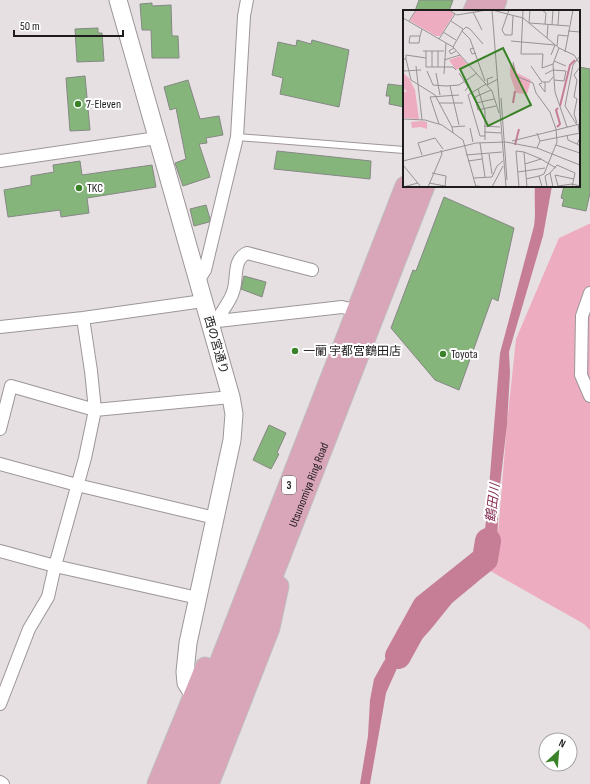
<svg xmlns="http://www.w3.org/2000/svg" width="590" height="784" viewBox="0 0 590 784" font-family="'Sofia Sans Condensed','Noto Sans JP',sans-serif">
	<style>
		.green { fill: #eeacc1 }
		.water { fill: #c67e97 }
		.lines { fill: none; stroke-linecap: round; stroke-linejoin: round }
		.river { stroke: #c67e97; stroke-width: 26 }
		.building { fill: #86b57c; stroke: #848883 }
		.lane-casing { stroke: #9d9698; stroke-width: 8 }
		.street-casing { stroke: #9d9698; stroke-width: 14 }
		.secondary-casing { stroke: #9d9698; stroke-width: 19 }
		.primary-casing { stroke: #c0bfc0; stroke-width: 21 }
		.lane { stroke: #fff; stroke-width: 6 }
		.street { stroke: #fff; stroke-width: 12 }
		.secondary { stroke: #fff; stroke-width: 17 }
		.primary { stroke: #d9a5b8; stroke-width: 19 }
		.poi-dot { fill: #3a8228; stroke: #fff; stroke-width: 1.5 }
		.labels { text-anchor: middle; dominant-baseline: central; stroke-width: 4; stroke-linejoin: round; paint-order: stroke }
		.shield { fill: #fff; stroke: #626061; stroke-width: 1 }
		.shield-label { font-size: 11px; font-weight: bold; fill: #1f1c1d }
		.poi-label { font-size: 12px; fill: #1f1c1d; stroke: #fff; text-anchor: start }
		.street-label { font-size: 12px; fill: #1f1c1d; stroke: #fff }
		.water-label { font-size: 13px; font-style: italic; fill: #873054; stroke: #fff }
		.inset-river { fill: none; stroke: #c67e97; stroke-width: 2 }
		.inset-road { fill: none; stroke: #979293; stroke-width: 1 }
		.view { fill: #3a8228; fill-opacity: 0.15; stroke: #3a8228; stroke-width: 2 }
		.inset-edge { fill: none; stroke: #1f1c1d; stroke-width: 2 }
	</style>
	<rect width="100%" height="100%" fill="#e7e0e2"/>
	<!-- green -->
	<path class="green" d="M589,224H590V630L584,624L485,568L497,546L507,424L516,339L559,238Z"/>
	<!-- water -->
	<path class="water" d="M535,186H552L543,236L509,352L510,373L507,425L499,494L497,546L476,583L452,603L431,629L398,666L386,693L370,784H360L368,736L370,700L374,679L384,661L426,612L467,576L482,555L487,512L500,353L534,226C536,213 534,199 535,186Z"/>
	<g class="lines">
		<!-- river -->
		<path class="river" d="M398,656L425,607L485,559L488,541"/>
	</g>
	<!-- building -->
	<path class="building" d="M419,0H453L449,11H415Z
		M152,3V6L171,5L172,36H178L179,58H152L151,30H142L140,4Z
		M98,28V33H102L104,61L77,62L75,29Z
		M297,40L311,44L312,40L349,50L339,107L280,94L283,78L272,75L278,42L296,46Z
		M579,67L590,69V193L586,211L562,206L564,199L561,198L564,186H579Z
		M85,76L90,130L70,131L66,78Z
		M188,80L200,119L219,116L223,135L206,138L207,143L199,144L210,177L183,186L175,163L186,159L176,108L170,110L164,87Z
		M388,84L404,86V107L389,104L390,96H386Z
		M277,151L371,161L370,179L274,169Z
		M80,161L82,175L152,165L156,187L87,198L89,213L61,217L60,210L8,217L4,190L31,185V176L54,172L53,165Z
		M444,197L514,228L498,301L492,298L459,390L435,380L391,328L413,270L416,271Z
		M206,205L210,219L209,222L194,226L190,209Z
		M244,276L266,282L262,297L241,289Z
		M269,425L286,433L277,453L279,454L271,469L253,460Z"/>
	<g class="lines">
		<defs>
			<path id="lane" d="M237,137L404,150"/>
			<path id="street" d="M0,161L157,138
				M198,281L205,270L237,137L244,16L247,0
				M590,293L582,316L581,375L590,396
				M209,322L342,307L363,312
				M216,322C221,312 230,302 233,292C238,279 232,260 247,253L312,270
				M0,327L83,318L203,301
				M0,429L11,386L95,410L231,397
				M0,464L77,485L215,518
				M0,551L55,566L198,598
				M0,704L29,629L48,597L55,566L85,458L95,410L91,371L83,318
				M0,782L3,784"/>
			<path id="secondary" d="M118,0L231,397L234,414L232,440L188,643L185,672L186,683L193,694"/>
			<g id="primary">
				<path d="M473,11L478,0"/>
				<path d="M493,11L497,0"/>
				<path d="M157,784L205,667"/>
				<path d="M172,784L405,186"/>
				<path id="s1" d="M192,784L425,186"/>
				<path d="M209,784L270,628L279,586"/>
			</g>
		</defs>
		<!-- lane casing -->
		<use href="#lane" class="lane-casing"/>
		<!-- street casing -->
		<use href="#street" class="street-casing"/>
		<!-- secondary casing -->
		<use href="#secondary" class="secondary-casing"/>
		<!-- primary casing -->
		<use href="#primary" class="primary-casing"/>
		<!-- lane -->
		<use href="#lane" class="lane"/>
		<!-- street -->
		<use href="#street" class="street"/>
		<!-- secondary -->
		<use href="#secondary" class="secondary"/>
		<!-- primary -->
		<use href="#primary" class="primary"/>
	</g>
	<!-- markers -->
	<g class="poi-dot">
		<circle cx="78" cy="104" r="4"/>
		<circle cx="79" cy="188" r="4"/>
		<circle cx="295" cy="351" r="4"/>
		<circle cx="443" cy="354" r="4"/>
	</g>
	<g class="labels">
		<!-- shield labels -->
		<rect class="shield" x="282" y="476" width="14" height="18" rx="3"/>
		<g class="shield-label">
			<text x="289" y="485">3</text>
		</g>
		<!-- poi labels -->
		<g class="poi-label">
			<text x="86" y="104">7-Eleven</text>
			<text x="87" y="188">TKC</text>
			<text x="303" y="351">一蘭 宇都宮鶴田店</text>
			<text x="451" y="354">Toyota</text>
		</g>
		<!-- street labels -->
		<g class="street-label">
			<text transform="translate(216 345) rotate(74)">西の宮通り</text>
			<text stroke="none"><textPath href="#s1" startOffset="321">Utsunomiya Ring Road</textPath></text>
		</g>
		<!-- water labels -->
		<g class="water-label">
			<text transform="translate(493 503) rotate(-83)">鶴田川</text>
		</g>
	</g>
	<!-- overview -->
	<g transform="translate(403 10)">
		<rect width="177" height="177" fill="#e7e0e2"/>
		<path d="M13,0H46L51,4L37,26H33L7,11ZM57,46L64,54L53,60L46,50ZM111,54L114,63L128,70L124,84L113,83L107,65V56ZM0,63L6,68L12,80L16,109L0,108V82H4L0,77ZM19,111L24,112V119L18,117L9,118L8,112Z" fill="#eeacc1"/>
		<path class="inset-river" d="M110,93L112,81M157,96L167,55L172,50M154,117L157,114L153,100L155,98M112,135L116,119"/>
		<path class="inset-road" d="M46,0L54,5L84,0M89,0L120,8L156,38L171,45L177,54M89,0L103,177M106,0L99,20L102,25H109L110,6M120,0L118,44H140L139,58L150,54M139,0L143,3L142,14M70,2L79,20M0,8L50,37L89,81L96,103M6,11L13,0M48,11L60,19L59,21L67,29L82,71M126,13L127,0M127,13L166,16M149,15L150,0M155,15L156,0M60,20L63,17L67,19L80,34M165,21L177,22M40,22L53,30M17,26L16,33H6L7,26H17L19,19M144,28L145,15M36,29L52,4M108,31L152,35L148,45M154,36L155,25L165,26M50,37L59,21M51,38L46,41L48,44L53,41M71,38L67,39L69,44L73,43M156,38L150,54L152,82L164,117M20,41H41M162,42L170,0M0,49H3L8,70L32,85L49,117L50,123M3,49V45L23,48M41,50L57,45M151,51L163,56M110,52L113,66L130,73L133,83L147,102L153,119L154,132L141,164L136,166M13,56L19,110M128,56L139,72H146L150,67M23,57H50L53,60M23,57V41M29,57V41M35,57V41M0,61L18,60M24,61L30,75L43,76L56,75L74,63M33,63L37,85M56,63L65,77L62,81M41,64L43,33M142,64L150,60L163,61L161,71L151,70M139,73L136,74L142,82V72M84,75L95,69M85,75L84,69L90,67M47,76L56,115M75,79L82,101V130M88,80L72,87L75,100L93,96M98,88L104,170M36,93H60M73,93L91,89M0,109L22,110L39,115L60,130L73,177M174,113L171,104L174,89L171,87L174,70L171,65L177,57M36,114L27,87L56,85M175,114L177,128L174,134L177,136M174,115L162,96L170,55L177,46M81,116L97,117M49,117L62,116M67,118L70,132M81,122L98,123M164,125L165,130L174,134M82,126H77L65,85L83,74M109,131L177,114M137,131L177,123M77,133L82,167M153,135L177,143M134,138L137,131L134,123M86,144L89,164M19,145L15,133L32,128L40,139M63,145L99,142M0,151L73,133L103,132L134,138L177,155M65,151L79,149M122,154L121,142L138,149L153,158M0,155L18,177M115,162L142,158M29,163L43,166L42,177M71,168L89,167L94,156L100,151M123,169L136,166L139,177M26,173L47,177M73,176L85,177M155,176L152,165L171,169M155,176L169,174L177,176M0,177L15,173M25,177L39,144L38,140M89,177L100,156M116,177L113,141L121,142M124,177L122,154L138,149M144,177L142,166L147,163M150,177L147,163L154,155L172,163L169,177"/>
		<path class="view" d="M100,38L128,95L85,116L57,59Z"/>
		<rect width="177" height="177" class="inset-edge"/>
	</g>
	<!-- north arrow -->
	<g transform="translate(558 752) rotate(26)"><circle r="19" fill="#ffffff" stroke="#a5a4a5"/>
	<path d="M0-3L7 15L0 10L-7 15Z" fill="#3a8228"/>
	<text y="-6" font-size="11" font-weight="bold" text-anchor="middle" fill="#1f1c1d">N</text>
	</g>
	<!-- scale -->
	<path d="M14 30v6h109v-6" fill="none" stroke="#1f1c1d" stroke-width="2"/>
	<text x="20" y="30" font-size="12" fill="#1f1c1d" stroke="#ffffff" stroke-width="3" paint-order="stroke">50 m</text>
</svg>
